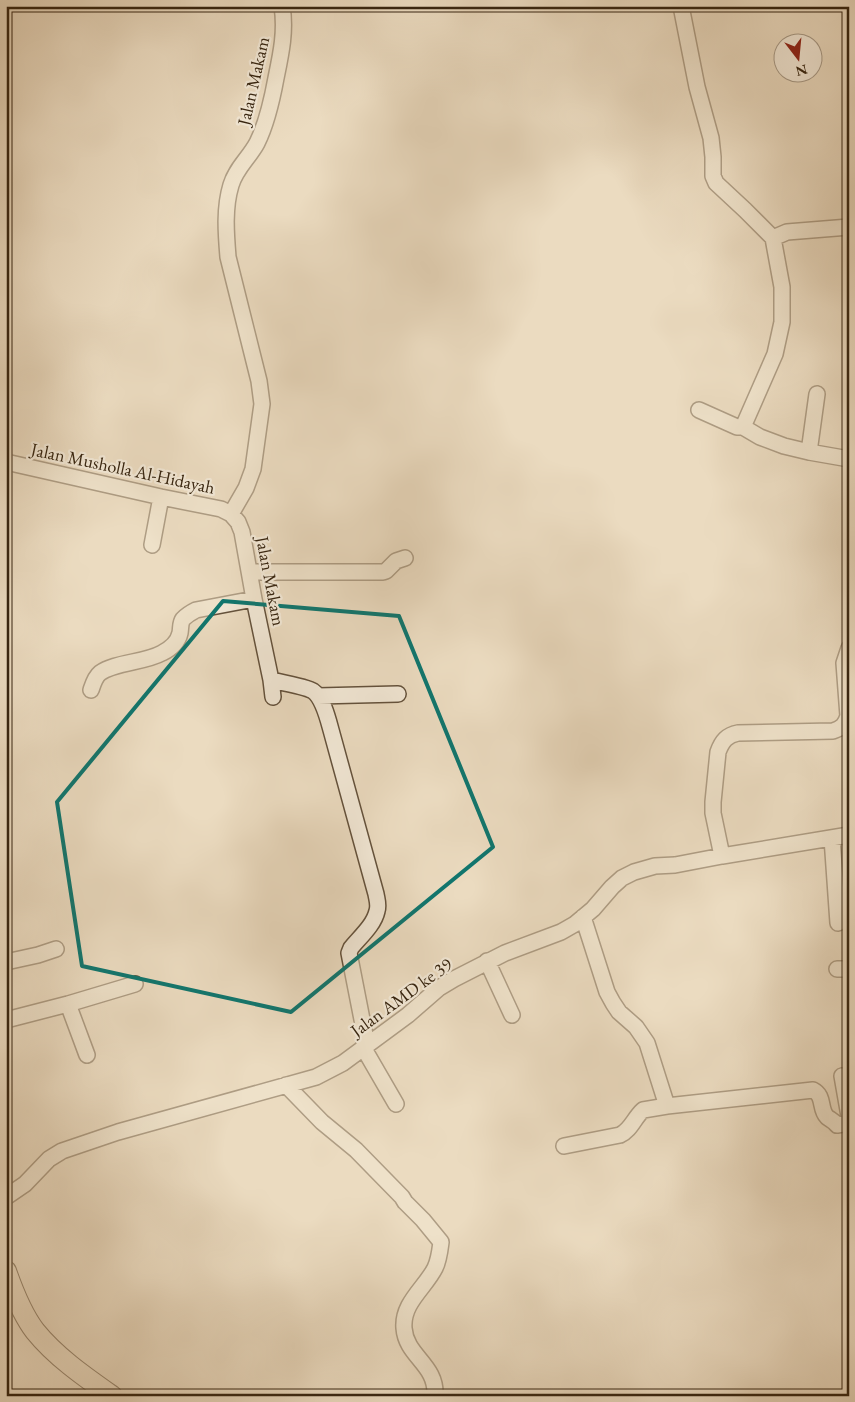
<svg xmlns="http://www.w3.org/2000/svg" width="855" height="1402" viewBox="0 0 855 1402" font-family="'EB Garamond',serif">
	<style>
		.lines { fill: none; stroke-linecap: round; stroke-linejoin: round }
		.minor-casing { stroke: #64523c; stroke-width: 18 }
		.major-casing { stroke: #372510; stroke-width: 22 }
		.minor { stroke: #f2e8d6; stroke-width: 15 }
		.major { stroke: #ebdbc0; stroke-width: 20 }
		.marked { fill: none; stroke: #0f766e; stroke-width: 4; stroke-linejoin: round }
		.labels { text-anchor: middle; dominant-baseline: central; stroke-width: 4.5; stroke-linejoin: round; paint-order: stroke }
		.street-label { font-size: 18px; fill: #372510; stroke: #f2e8d6 }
	</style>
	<rect width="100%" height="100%" fill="#ebdbc0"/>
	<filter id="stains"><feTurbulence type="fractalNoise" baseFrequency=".004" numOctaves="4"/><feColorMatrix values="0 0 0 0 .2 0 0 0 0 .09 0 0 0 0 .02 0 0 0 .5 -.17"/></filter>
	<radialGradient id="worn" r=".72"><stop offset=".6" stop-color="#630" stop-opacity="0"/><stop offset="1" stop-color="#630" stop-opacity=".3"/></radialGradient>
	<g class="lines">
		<defs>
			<path id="minor" d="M681,6L697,87L711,138L713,157V176L716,183L745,210L773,238
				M699,410L737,427H743L760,437L784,446L809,452L849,459
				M743,427L775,354L782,322V287L773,238L787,232L849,227
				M809,452L817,394
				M6,462L161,497L221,509L231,514L238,522L242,532L254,599L271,680C280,682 307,687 313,691C323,698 328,719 331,730L376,894C377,900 379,905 377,911C374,925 360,937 351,948L349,953L367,1045
				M231,514L246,488L253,469L262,404L259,381L228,257C226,233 224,208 231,185C236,168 249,158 257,143C267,123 272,100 276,78C281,54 286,31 282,6
				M152,545L161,497
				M250,572H383L386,571L396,561L405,558
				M271,680L273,697
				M91,690C93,684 95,677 100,673C115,662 144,663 162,653C170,649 178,642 180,633C181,628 180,623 183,619C187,615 192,612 196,610L254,599
				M318,696L398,694
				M832,838L838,923
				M722,856L713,813V802L718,752C722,741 727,735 738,733L833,731C842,728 845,725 848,716L844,663L849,648
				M583,917L607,992L613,1003L619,1012L636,1027L647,1043L667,1106L813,1090C825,1096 819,1109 827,1117C831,1120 834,1121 837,1125L849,1123
				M487,961L512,1015
				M6,962L38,955L56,949
				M837,969H849
				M68,1004L87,1055
				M6,1020L68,1004L135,984
				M363,1047L396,1104
				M842,1076L849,1116
				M286,1085L322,1122L356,1150L402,1197L405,1202L423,1220L441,1242C440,1250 439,1260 435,1268C425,1288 402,1303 404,1328C406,1357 437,1364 435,1396
				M564,1146L620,1135C631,1130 634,1118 643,1110L667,1106
				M6,1197L25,1184L49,1159L62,1151L118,1132L316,1077L343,1063L408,1015L439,988L454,979L505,953L561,932L575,924L593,909L612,887L622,878L634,872L655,866L675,865L722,856L849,835"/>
			<path id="major" d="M6,1271C13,1291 22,1314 35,1331C56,1357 85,1377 112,1396"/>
		</defs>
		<!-- minor casing -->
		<use href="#minor" class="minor-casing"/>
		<!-- major casing -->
		<use href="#major" class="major-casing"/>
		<!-- minor -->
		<use href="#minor" class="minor"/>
		<!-- major -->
		<use href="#major" class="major"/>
	</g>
	<!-- marked area -->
	<path d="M0 0H855V1402H0ZM223,601L399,616L493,847L291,1012L82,966L57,802Z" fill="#ebdbc0" fill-opacity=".55" fill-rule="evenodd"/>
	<path class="marked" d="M223,601L399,616L493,847L291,1012L82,966L57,802Z"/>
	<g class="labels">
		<!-- street labels -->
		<g class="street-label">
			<text transform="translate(253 81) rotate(-77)">Jalan Makam</text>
			<text transform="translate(123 468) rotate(12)">Jalan Musholla Al-Hidayah</text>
			<text transform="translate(271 581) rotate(79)">Jalan Makam</text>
			<text transform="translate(401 997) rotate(-36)">Jalan AMD ke 39</text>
		</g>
	</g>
	<!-- margin -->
	<rect width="855" height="1402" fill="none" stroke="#ebdbc0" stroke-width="25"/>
	<rect x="8" y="8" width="840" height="1387" fill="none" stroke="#372510" stroke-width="2.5"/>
	<rect x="12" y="12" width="830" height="1377" fill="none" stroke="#372510"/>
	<!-- north arrow -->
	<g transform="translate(798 58) rotate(164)"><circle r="24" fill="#f2e8d6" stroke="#a79a87"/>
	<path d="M0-4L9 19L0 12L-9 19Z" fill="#8f2418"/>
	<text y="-8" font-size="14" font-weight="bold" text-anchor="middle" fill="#372510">N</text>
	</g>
	<rect width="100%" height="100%" filter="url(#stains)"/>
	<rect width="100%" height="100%" fill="url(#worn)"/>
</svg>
